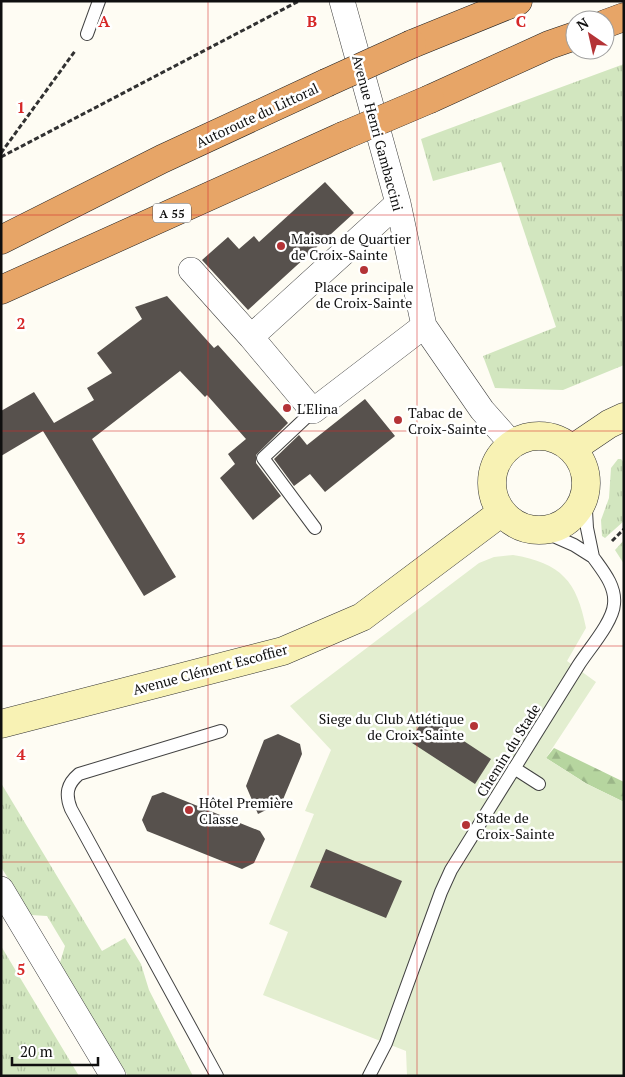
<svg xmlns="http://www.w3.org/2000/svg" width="625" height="1077" viewBox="0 0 625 1077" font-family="'PT Serif',serif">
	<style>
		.grass { fill: url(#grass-tufts) }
		.forest { fill: url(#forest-firs) }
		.pitch { fill: #e3eed0 }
		.building { fill: #57514d }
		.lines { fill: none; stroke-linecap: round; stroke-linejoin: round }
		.service-casing { stroke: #424242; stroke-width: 14 }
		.minor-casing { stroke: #424242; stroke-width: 26 }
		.secondary-casing { stroke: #313131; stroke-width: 29 }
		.motorway-casing { stroke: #202020; stroke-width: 29 }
		.path { stroke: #313131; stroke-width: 3; stroke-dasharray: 5 2.5; stroke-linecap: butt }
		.service { stroke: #fff; stroke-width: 12 }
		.minor { stroke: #fff; stroke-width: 25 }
		.secondary { stroke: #f8f2b4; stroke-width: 28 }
		.motorway { stroke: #e7a567; stroke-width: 28 }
		.motorway-bridge-casing { stroke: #202020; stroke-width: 29; stroke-linecap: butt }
		.motorway-bridge { stroke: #e7a567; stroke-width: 28 }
		.grid { fill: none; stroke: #d62828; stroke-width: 1; stroke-opacity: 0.55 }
		.poi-dot { fill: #b43336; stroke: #fff; stroke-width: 2 }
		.labels { text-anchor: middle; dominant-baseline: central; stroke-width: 5; stroke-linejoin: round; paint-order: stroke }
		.shield { fill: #fff; stroke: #575757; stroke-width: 1 }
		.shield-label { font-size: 12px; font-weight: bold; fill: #0f0f0f }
		.street-label { font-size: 14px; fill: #0f0f0f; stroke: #fff }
		.poi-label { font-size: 14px; fill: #0f0f0f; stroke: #fff; text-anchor: start }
		.grid-label { font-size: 16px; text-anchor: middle; font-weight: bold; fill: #d62828; stroke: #fff; stroke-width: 5; stroke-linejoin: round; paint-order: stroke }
	</style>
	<defs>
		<pattern id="grass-tufts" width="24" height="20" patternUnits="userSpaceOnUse" patternTransform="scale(1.25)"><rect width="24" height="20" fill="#d2e6bf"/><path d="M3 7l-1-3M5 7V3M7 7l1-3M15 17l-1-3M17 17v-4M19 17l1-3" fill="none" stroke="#b3c4a3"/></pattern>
		<pattern id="forest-firs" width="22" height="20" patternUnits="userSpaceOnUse" patternTransform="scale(1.25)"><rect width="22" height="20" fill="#b6d59f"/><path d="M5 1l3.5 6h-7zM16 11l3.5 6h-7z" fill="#9bb688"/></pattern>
	</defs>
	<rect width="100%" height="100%" fill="#fefcf3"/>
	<!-- grass -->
	<path class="grass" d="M624,64V365L563,390L495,388L483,356L556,327L501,162L433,181L421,139Z
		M618,459H621L624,463V521L605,538L602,536L601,520L609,498L611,468Z
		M624,540V564L615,550Z
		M1,783L102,951L125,938L141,964L149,990L193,1076H128L59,966L65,946L47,916L31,915L1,867Z
		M1,946L79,1076H1Z"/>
	<!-- forest -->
	<path class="forest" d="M554,748L624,782V802L587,784L546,758Z"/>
	<!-- pitch -->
	<path class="pitch" d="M513,555C561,563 577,581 586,628L567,661L596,682L546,758L587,784L624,802V1076H407L406,1051L263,995L288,932L269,924L314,814L305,811L331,750L290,706L479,563L494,557Z"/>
	<!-- building -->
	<path class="building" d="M325,182L354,213L248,310L202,260L228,237L239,249L254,236L259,242Z
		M167,296L214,348L218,345L288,423L256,455V463L281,496L253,520L220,478L235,464L228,454L246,439L207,395L205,397L180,371L92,439L176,577L144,596L43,431L1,456V411L34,392L54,423L94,400L87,388L112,373L97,353L142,319L135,307Z
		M365,399L395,436L325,492L310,474L294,486L274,459L299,435L307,445Z
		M426,716L491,759L475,784L409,741Z
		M278,734L300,744L302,754L282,802L258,814L246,786L264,740Z
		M163,792L260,831L265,839L254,863L242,869L147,831L142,820L152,796Z
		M326,849L402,881L386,918L310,887Z"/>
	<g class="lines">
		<defs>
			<path id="service" d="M87,34L99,1
				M313,411L263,458L315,528
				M540,530L574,545L593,557L587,528L585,494
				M514,768L539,784
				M217,1076L71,809C65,794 67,784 79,774L221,731
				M369,1076L386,1043L441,892L451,870C493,802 536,734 578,666C588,650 613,622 614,604C616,586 603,571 593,557"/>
			<path id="minor" d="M342,1L398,203L424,326L482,410L512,444
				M398,203L251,337L313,411L424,326
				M191,270L251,337
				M1,889L113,1076"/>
			<path id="secondary" d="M492 483a47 47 0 1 1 94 0a47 47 0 1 1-94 0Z
				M572,449L609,424L624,417
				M1,724L283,651L362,617L502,512"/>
			<path id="motorway" d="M605,24L624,17
				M412,44L518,1
				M430,99L549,45L575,36
				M1,240L162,159L326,83
				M1,290L343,136"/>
		</defs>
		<!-- service casing -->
		<use href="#service" class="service-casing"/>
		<!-- minor casing -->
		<use href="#minor" class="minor-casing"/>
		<!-- secondary casing -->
		<use href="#secondary" class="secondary-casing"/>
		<!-- motorway casing -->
		<use href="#motorway" class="motorway-casing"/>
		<!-- path -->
		<path class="path" d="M1,153L75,51
			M1,157L299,1
			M612,541L624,529"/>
		<!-- service -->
		<use href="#service" class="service"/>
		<!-- minor -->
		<use href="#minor" class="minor"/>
		<!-- secondary -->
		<use href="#secondary" class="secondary"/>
		<!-- motorway -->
		<use href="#motorway" class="motorway"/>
		<defs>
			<path id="motorway-bridge" d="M326,83L412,44
				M343,136L430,99"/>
		</defs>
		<!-- motorway-bridge casing -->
		<use href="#motorway-bridge" class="motorway-bridge-casing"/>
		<!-- motorway-bridge -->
		<use href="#motorway-bridge" class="motorway-bridge"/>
	</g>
	<!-- grid -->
	<path class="grid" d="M208,1V1076M417,1V1076M1,215H624M1,431H624M1,646H624M1,862H624"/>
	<!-- markers -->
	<g class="poi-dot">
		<circle cx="281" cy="246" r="5"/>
		<circle cx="364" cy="270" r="5"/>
		<circle cx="287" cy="408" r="5"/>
		<circle cx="398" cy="420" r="5"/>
		<circle cx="474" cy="726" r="5"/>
		<circle cx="189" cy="810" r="5"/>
		<circle cx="466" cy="825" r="5"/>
	</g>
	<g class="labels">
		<!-- shield labels -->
		<rect class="shield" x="153" y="203.5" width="38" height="19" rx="4"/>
		<g class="shield-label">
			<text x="172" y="213">A 55</text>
		</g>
		<!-- street labels -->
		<g class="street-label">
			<text transform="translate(257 115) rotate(-25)">Autoroute du Littoral</text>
			<text transform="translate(378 133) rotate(75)">Avenue Henri Gambaccini</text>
			<text transform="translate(210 669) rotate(-15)">Avenue Clément Escoffier</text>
			<text transform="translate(508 750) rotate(-58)">Chemin du Stade</text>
		</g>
		<!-- poi labels -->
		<g class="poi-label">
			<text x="291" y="238">Maison de Quartier<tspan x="291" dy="16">de Croix-Sainte</tspan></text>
			<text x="364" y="286" text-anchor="middle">Place principale<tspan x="364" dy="16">de Croix-Sainte</tspan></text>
			<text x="297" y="408">L'Elina</text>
			<text x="408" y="412">Tabac de<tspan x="408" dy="16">Croix-Sainte</tspan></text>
			<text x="464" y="718" text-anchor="end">Siege du Club Atlétique<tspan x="464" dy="16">de Croix-Sainte</tspan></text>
			<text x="199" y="802">Hôtel Première<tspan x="199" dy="16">Classe</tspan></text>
			<text x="476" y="817">Stade de<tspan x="476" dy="16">Croix-Sainte</tspan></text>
		</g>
	</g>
	<g class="grid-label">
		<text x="104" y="27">A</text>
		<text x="312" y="27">B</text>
		<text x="521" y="27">C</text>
		<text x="21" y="113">1</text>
		<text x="21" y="329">2</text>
		<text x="21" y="544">3</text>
		<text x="21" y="760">4</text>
		<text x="21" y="975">5</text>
	</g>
	<!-- border -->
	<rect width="625" height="1077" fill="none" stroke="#0f0f0f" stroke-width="5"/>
	<!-- north arrow -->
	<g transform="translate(590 35) rotate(326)"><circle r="24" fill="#ffffff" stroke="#9f9f9f"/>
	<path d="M0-4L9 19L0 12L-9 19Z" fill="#b43336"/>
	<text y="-8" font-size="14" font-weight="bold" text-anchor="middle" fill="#0f0f0f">N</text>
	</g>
	<!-- scale -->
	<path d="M12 1057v8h86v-8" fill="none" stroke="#0f0f0f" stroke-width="2.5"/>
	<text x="20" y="1057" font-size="15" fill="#0f0f0f" stroke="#ffffff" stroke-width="4" paint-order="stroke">20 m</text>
</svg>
